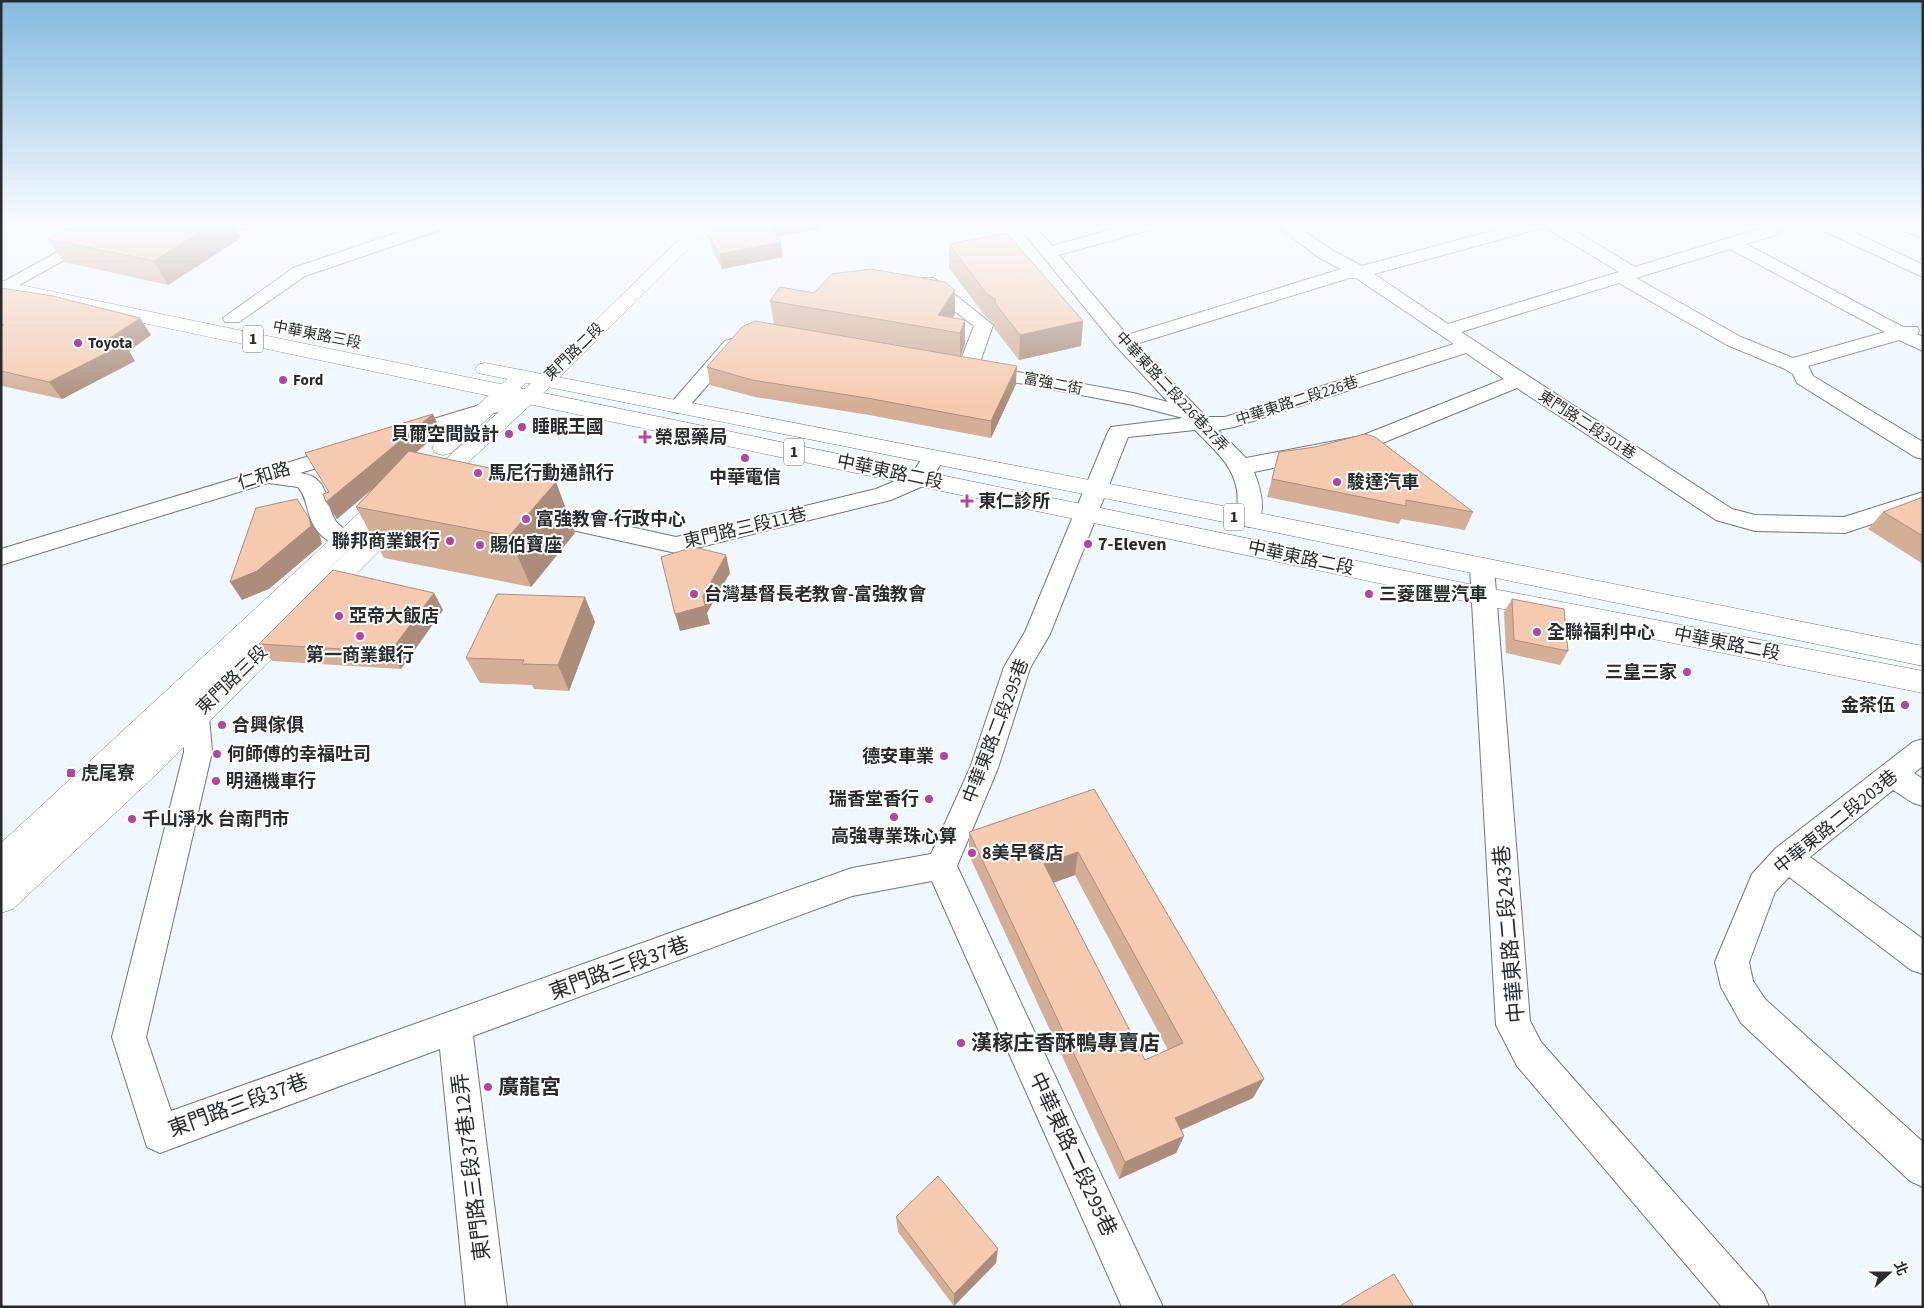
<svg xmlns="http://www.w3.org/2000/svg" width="1924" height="1308" viewBox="0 0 1924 1308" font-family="'Source Sans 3','Noto Sans TC',sans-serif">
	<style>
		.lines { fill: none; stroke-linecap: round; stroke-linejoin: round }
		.street-casing { stroke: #70777d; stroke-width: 2 }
		.secondary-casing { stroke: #70777d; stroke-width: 1 }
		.primary-casing { stroke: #70777d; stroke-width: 1 }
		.street { fill: #fff; fill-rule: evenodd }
		.secondary { fill: #fff; fill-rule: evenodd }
		.primary { fill: #fff; fill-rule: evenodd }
		.wall { fill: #d4ae97; fill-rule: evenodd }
		.shaded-wall { fill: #ac8d7b }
		.building { fill: #f6cab0; stroke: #ac8d7b; fill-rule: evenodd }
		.poi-dot { fill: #b145a4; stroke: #fff; stroke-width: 2 }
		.labels { text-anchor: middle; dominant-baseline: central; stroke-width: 4; stroke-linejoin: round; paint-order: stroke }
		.far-street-label { font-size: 15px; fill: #292b2e; stroke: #fff }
		.far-poi-label { font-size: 15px; font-weight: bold; fill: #292b2e; stroke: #fff; text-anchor: start }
		.shield { fill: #fff; stroke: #696b6d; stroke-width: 1 }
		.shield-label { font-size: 16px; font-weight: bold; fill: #292b2e }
		.poi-label { font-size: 18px; font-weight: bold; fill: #292b2e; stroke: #fff; text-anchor: start }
		.street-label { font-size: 18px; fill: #292b2e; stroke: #fff }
		.near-street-label { font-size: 21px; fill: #292b2e; stroke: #fff }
		.near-poi-label { font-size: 21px; font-weight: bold; fill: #292b2e; stroke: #fff; text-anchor: start }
	</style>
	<rect width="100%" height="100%" fill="#f0f7fe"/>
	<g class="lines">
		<defs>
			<path id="street" d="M112,222H133L1,295V283Z
				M207,222H262L260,226L233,231L209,226Z
				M429,222H454L452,226L305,276L239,322H225L223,318L293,268Z
				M1015,222H1032L1052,246L1137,222H1165L1163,226L1059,255L1127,335L1341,269L1318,257L1272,222H1291L1330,249L1362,266L1524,222H1560L1635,267L1761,228L1771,222H1791L1773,236L1746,244L1903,327H1917L1919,331L1917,334L1923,337V351L1899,340L1808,366L1813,376L1923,442V459L1915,457L1797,383L1793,374L1785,369L1727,345L1619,283L1461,332L1732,509L1755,515L1844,517L1923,492V507L1845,533L1755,531L1716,520L1517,388L1375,446L1254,472C1260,487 1267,509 1257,524L1249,527L1241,524C1235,515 1239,501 1237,490C1233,464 1212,448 1195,430L1128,437L1050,634L1030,668L998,768L957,866L1163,1307H1122L932,881L852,896L473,1036L507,1307H466L440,1049L160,1153L147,1147L112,1037L184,752L182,722L170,719L166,711L170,703L180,700L205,708L209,716L212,752L146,1037L171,1111L852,868L931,854L970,768L1004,667L1025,632L1108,432L1111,427L1183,418L1133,405L982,376L973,372L961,371L958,367L974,326L922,286L919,282L922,278H934L993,325L979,365L1133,393L1168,402L1116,346ZM1545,227L1619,272L1448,324L1374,274ZM1730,249L1885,332L1793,358L1741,337L1636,278ZM1349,278H1356L1454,344L1225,417H1206L1136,344ZM1466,353L1504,379L1361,436L1246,458L1218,430L1234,427Z
				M1811,222H1833L1923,265V277L1813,226Z
				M1889,222H1912L1923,227V238L1891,226Z
				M732,339L739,341L742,345L739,349L685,411L678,413L671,411L668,407L671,403L725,341Z
				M526,391L533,393L536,397L533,401L405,441L397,440L394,435L397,430Z
				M346,445L354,447L357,452L354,457L300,473C330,477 324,500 335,520C340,528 350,531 355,539L351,545C334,549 318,536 311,520C306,508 307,498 298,487L268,483L1,565V549Z
				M933,451L941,453L944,458L930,483L891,500L676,553L536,522L528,519L524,514L528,509L536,506L676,537L876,489L913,473L925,453Z
				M1482,559L1491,561L1494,567L1530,1021L1541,1042L1763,1293L1769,1307H1722L1517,1066L1496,1025L1470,567L1473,561Z
				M1923,739V766L1914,773L1923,779V806L1913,803L1893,790L1810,857L1923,939V974L1911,970L1789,877L1775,892L1749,962L1753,981L1765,999L1923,1142V1187L1910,1181L1741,1023L1721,987L1715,962L1752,874L1776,848L1913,742Z"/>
			<path id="secondary" d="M697,222H715L552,385L437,491L429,493L421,491L417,486L421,481L538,377Z
				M522,370L529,372L532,376L529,380L451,453L443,455L435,453L432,448L435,443L515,372Z
				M391,488L399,491L403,496L399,501L131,760L391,509L400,507L409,509L412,515L409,521L161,770L13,909L1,913V843L383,491Z"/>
			<path id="primary" d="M1,281L1483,587L1923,671V693L1483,605L1,293Z
				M485,363L1249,511L1923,646V666L1249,527L478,373L475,369L478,365Z"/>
		</defs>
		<!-- street casing -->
		<use href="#street" class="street-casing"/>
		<!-- secondary casing -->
		<use href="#secondary" class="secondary-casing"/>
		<!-- primary casing -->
		<use href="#primary" class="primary-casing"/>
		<!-- street -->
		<use href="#street" class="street"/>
		<!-- secondary -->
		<use href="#secondary" class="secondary"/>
		<!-- primary -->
		<use href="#primary" class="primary"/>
	</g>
	<!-- wall -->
	<path class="wall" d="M722,222H824L817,230L777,236L783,257L722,269L712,250L709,235Z
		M241,238L168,285L64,262L48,239Z
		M949,244L1083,321L1081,346L1019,360L994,328V324L986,317L949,268Z
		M1,288L151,335L129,351L135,361L62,399L2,386L1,385Z
		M955,290V314L953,318L965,320V344L960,357L1016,384L991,438L869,415L755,397L710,385L707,367L774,324L770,301L814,293Z
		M441,431L416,453L575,533L531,587L384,558L356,507L372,489L337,519L329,492L305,453Z
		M1279,452L1473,512L1465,530L1401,519L1399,524L1267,497Z
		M1923,497V564L1868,529L1883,512Z
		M434,593L443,610L401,669L272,661L259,644Z
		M1512,599L1568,651L1560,665L1506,653L1504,612Z
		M595,622L569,691L534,689L532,685L480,683L466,658Z
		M1094,789L1253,1098L1181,1130L1184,1136L1176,1153L1119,1179L969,855V832ZM1075,875L1168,1050L1145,1060L1053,883Z
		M896,1217L996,1263L954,1306L898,1232Z"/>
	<!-- shaded-wall -->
	<path class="shaded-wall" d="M216,222H233L241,238L168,285L154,261Z
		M772,222H824L817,230L771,237L769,223Z
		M781,242L783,257L722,269L719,254Z
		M955,290V314L944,331L938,315Z
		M140,318L151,335L129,351L135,361L62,399L49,382Z
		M965,320V344L960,358V333Z
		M1083,321L1081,346L1019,360L1020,335Z
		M1017,366L1016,384L991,438V421Z
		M433,414L441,431L337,519L326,502Z
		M556,482L575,533L531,587L509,536Z
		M309,518L320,536L322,544L269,589L242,600L230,582Z
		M726,555L730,573L707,613L710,624L680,631L675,614L703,596Z
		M434,593L443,610L401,669L390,652Z
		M585,597L595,622L569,691L558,665Z
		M1078,852L1075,875L1041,887L1044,864Z
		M1264,1079L1253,1098L1167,1136L1175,1118Z
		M1184,1136L1176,1153L1119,1179L1125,1162Z
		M998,1249L996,1263L954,1306V1294Z"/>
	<!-- building -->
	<path class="building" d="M79,222H216L154,261L48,239Z
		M722,222H772L769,223L781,242L719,254L709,235Z
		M1007,233L1083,321L1020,335L995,303V299L986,293L949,244Z
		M871,269L945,282L955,290L938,315L965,320L960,333L770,301L780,287L814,293L832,274Z
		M1,288L53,296L140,318L110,338L124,344L49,382L1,371V326L4,325L1,324Z
		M755,321L1017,366L991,421L867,398L752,380L707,367L742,327Z
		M433,414L326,502L323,494L329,492L305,453Z
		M1365,434L1375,437L1473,512L1406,500V506L1272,479L1279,452L1315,447Z
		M409,451L556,482L509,536L356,507Z
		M1923,497V536L1883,512Z
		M297,499L309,518L311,526L257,571L230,582L256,508Z
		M694,547L726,555L703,596L705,606L675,614L661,557Z
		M333,570L434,593L390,652L259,644Z
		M497,594L585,597L558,665L522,664L524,660L466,658Z
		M1512,599L1564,609L1568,651L1514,640Z
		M1094,789L1264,1079L1175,1118L1184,1136L1125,1162L969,832ZM1078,852L1183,1043L1145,1060L1044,864Z
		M938,1176L998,1249L954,1294L896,1217Z
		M1394,1274L1414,1307H1338Z"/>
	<!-- sky -->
	<linearGradient id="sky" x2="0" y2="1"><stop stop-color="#83badf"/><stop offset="0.55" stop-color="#f8fbff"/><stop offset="1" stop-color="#f8fbff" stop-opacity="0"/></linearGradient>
	<rect width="1924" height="405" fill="url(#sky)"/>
	<!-- markers -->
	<g class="poi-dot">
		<circle cx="78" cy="343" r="5"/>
		<circle cx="283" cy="380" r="5"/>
		<circle cx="522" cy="427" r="5"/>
		<circle cx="509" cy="434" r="5"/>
		<path d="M642.5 429.5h5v5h5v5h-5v5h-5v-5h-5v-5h5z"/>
		<circle cx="745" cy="458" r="5"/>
		<circle cx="478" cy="473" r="5"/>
		<circle cx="1337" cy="482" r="5"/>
		<path d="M964.5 493.5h5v5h5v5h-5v5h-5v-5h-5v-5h5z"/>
		<circle cx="526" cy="519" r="5"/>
		<circle cx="450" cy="541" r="5"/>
		<circle cx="1088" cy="544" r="5"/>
		<circle cx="480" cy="545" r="5"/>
		<circle cx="694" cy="594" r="5"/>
		<circle cx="1369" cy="594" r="5"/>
		<circle cx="339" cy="616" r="5"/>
		<circle cx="1537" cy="632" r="5"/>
		<circle cx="360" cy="636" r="5"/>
		<circle cx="1687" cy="672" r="5"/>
		<circle cx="1905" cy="705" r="5"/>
		<circle cx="222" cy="725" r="5"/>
		<circle cx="217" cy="754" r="5"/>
		<circle cx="944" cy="756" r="5"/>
		<rect x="66" y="768" width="10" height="10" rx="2.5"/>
		<circle cx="216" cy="781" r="5"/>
		<circle cx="929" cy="799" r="5"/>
		<circle cx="894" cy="817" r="5"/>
		<circle cx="132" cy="819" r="5"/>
		<circle cx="972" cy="853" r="5"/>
		<circle cx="961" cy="1043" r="5"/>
		<circle cx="488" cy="1087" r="5"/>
	</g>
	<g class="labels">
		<!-- far-street labels -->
		<g class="far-street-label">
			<text transform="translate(317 335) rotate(11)">中華東路三段</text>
			<text transform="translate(574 352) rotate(-44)">東門路二段</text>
			<text transform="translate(1053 384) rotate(11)">富強二街</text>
			<text transform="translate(1172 392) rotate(47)">中華東路二段226巷27弄</text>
			<text transform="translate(1297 401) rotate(-18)">中華東路二段226巷</text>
			<text transform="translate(1587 425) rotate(33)">東門路二段301巷</text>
		</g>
		<!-- far-poi labels -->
		<g class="far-poi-label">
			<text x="88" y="343">Toyota</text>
			<text x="293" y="380">Ford</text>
		</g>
		<!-- shield labels -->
		<g class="shield">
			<rect x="243" y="325.5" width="20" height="27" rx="4"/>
			<rect x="784" y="438.5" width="20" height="27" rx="4"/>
			<rect x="1224" y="503.5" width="20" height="27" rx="4"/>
		</g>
		<g class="shield-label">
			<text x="253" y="339">1</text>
			<text x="794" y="452">1</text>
			<text x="1234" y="517">1</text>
		</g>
		<!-- poi labels -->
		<g class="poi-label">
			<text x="532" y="427">睡眠王國</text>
			<text x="499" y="434" text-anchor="end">貝爾空間設計</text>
			<text x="655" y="437">榮恩藥局</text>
			<text x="488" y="473">馬尼行動通訊行</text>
			<text x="745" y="477" text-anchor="middle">中華電信</text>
			<text x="1347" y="482">駿達汽車</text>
			<text x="978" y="501">東仁診所</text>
			<text x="536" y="519">富強教會-行政中心</text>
			<text x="440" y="541" text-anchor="end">聯邦商業銀行</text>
			<text x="1098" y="544">7-Eleven</text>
			<text x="490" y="545">賜伯寶座</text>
			<text x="704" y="594">台灣基督長老教會-富強教會</text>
			<text x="1379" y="594">三菱匯豐汽車</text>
			<text x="349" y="616">亞帝大飯店</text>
			<text x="1547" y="632">全聯福利中心</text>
			<text x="360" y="655" text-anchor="middle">第一商業銀行</text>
			<text x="1677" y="672" text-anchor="end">三皇三家</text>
			<text x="1895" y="705" text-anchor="end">金茶伍</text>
			<text x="232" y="725">合興傢俱</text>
			<text x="227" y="754">何師傅的幸福吐司</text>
			<text x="934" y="756" text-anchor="end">德安車業</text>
			<text x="81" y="773">虎尾寮</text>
			<text x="226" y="781">明通機車行</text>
			<text x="919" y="799" text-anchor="end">瑞香堂香行</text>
			<text x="142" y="819">千山淨水 台南門市</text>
			<text x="894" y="836" text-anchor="middle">高強專業珠心算</text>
			<text x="982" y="853">8美早餐店</text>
		</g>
		<!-- street labels -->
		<g class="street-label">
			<text transform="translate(890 472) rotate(12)">中華東路二段</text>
			<text transform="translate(264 476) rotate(-17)">仁和路</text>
			<text transform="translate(745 528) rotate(-13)">東門路三段11巷</text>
			<text transform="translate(1301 558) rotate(12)">中華東路二段</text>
			<text transform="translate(1727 644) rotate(11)">中華東路二段</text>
			<text transform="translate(232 680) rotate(-44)">東門路三段</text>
			<text transform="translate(996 731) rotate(-69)">中華東路二段295巷</text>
			<text transform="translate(1836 822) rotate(-39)">中華東路二段203巷</text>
		</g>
		<!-- near-street labels -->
		<g class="near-street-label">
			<text transform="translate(1509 934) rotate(-95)">中華東路二段243巷</text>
			<text transform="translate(619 968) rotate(-20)">東門路三段37巷</text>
			<text transform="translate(238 1105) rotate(-20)">東門路三段37巷</text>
			<text transform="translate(1073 1154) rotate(65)">中華東路二段295巷</text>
			<text transform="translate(471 1167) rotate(-97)">東門路三段37巷12弄</text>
		</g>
		<!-- near-poi labels -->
		<g class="near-poi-label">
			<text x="971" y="1043">漢稼庄香酥鴨專賣店</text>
			<text x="498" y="1087">廣龍宮</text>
		</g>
	</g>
	<!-- border -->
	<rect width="1924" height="1308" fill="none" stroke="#292b2e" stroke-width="5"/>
	<!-- north arrow -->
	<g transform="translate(1889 1273) rotate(69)" stroke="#ffffff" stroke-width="4" paint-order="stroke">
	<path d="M0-4L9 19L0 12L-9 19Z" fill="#292b2e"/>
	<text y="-8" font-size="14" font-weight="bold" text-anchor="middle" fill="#292b2e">北</text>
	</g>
</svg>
